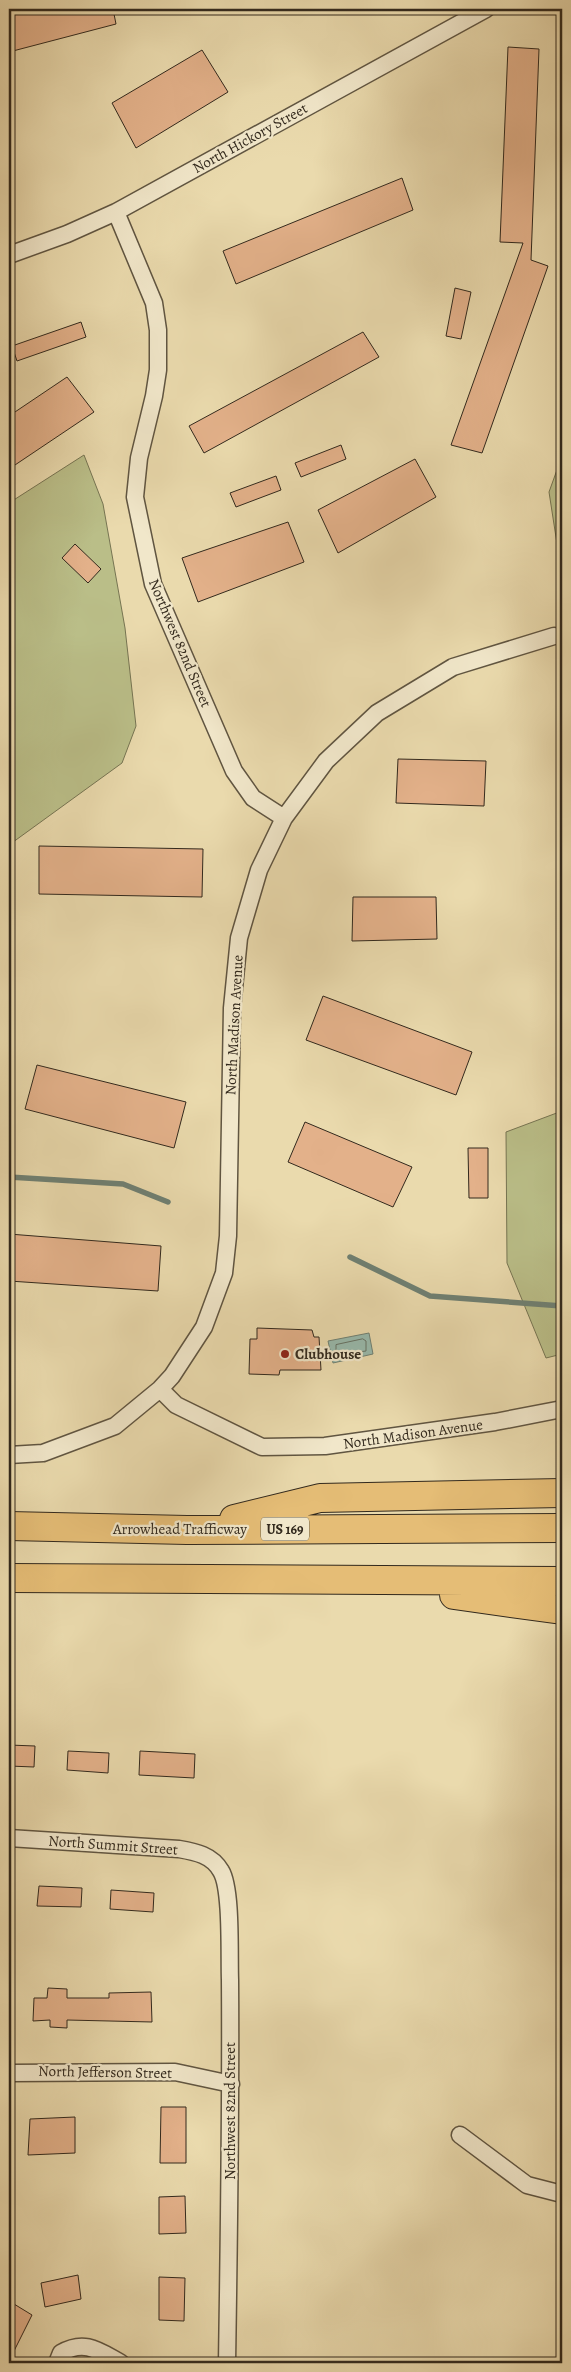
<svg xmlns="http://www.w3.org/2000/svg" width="571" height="2372" viewBox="0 0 571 2372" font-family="Alegreya,serif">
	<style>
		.green { fill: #babe88; stroke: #767452 }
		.water { fill: #98baad; stroke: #6f8073 }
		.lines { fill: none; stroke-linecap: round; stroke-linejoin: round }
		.shore { stroke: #657265; stroke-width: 1 }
		.stream { stroke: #6f8073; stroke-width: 5.5 }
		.building { fill: #e3b18a; stroke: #32291d }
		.minor-casing { stroke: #605541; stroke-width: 19 }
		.motorway-casing { stroke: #32291d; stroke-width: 30 }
		.minor { stroke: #f1e7ca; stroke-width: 16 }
		.motorway { stroke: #e5bd76; stroke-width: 28 }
		.poi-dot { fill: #8f2418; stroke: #f1e7ca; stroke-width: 2 }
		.labels { text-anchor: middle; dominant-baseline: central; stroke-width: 4.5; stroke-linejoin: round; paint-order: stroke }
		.shield { fill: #f1e7ca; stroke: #6b6251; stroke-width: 1 }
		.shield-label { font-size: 14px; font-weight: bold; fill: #32291d }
		.street-label { font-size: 15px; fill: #32291d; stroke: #f1e7ca }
		.poi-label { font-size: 15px; font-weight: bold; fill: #32291d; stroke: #f1e7ca; text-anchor: start }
	</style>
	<rect width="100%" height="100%" fill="#eadaad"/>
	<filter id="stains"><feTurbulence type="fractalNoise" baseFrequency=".004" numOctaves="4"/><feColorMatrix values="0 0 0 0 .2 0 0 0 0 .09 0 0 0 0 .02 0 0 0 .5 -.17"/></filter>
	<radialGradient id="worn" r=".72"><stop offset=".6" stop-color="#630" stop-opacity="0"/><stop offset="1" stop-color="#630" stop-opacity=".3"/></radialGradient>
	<!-- green -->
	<path class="green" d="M84,455L103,504L125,628L136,726L122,763L9,845V503Z
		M562,456V576L549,492Z
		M562,1111V1354L546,1358L507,1263L506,1132Z"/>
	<!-- water -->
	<path class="water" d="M369,1333L373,1354L333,1363L328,1341Z"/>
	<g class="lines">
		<!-- shore -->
		<path class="shore" d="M363,1339L366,1341V1351L336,1355V1345Z"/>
		<!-- stream -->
		<path class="stream" d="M9,1177L123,1184L168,1202
			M350,1257L430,1296L562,1306"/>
	</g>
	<!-- building -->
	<path class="building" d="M39,9H113L116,24L9,52V16Z
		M508,47L539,49L531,260L548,266L482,453L451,445L523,243L500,242Z
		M202,50L228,92L136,148L112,103Z
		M402,178L413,210L236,284L223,251Z
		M455,288L471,292L461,339L446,336Z
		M81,322L86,337L17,361L12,346Z
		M363,332L379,357L204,453L189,426Z
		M67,377L94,412L9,469V416Z
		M341,445L346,459L301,477L295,463Z
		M415,459L436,497L338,553L318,510Z
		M276,476L281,490L236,507L230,493Z
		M288,522L304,562L198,602L182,558Z
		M75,544L101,569L88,583L62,558Z
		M398,759L486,761L484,806L396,803Z
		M39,846L203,849L202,897L39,894Z
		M353,897H436L437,939L352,941Z
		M323,996L472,1052L456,1095L306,1040Z
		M37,1065L186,1102L174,1148L25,1109Z
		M305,1122L412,1167L393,1207L288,1162Z
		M468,1148H488V1198H469Z
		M9,1234L161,1246L158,1291L9,1281Z
		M257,1328L312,1330L314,1337H319L321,1370H280L279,1375L249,1374L250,1339H257Z
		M9,1745L35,1746L34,1767L9,1766Z
		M68,1751L109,1753L108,1773L67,1770Z
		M140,1751L195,1754L194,1778L139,1775Z
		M39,1886L82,1888L81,1907L37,1906Z
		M111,1890L154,1893L153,1912L110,1909Z
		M48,1988L67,1989V1998H109V1993L151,1992L152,2022L67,2020V2028L50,2027V2020L33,2021L34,1998H47Z
		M161,2107H186V2163H160Z
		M75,2117V2153L28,2155L30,2119Z
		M185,2196L186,2233L159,2234V2197Z
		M78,2275L81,2299L45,2307L41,2283Z
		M159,2277L185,2278L184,2321L159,2320Z
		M14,2304L32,2315L9,2361V2313Z"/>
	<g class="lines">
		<defs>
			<path id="minor" d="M116,212L154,303L158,330V370L154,396L139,458L135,497L153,584L234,771L253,798L284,818
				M9,255L67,234L116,212L486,9
				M160,1389L176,1405L262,1447L325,1446L495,1422L562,1409
				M9,1455L43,1453L115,1426L160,1389L172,1376L204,1327L224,1273L228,1236L232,1008L239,938L259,870L284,818L326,761L377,713L453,667L554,636
				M9,1838L179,1849C196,1852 212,1855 221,1871C232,1889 229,1956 230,1980C231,2108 229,2235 227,2363
				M9,2073L175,2072L231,2084
				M460,2135L527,2185L562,2194
				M57,2363L61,2353C85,2339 99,2351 121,2363"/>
			<path id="motorway" d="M234,1519L320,1498L562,1493
				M9,1526L187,1530L562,1528
				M9,1578L562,1581
				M454,1595L562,1610"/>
		</defs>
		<!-- minor casing -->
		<use href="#minor" class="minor-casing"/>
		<!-- motorway casing -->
		<use href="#motorway" class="motorway-casing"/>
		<!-- minor -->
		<use href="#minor" class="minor"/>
		<!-- motorway -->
		<use href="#motorway" class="motorway"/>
	</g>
	<!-- markers -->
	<circle class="poi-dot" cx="285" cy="1354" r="5"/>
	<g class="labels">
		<!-- shield labels -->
		<rect class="shield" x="261" y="1517.5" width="48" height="23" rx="4"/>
		<g class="shield-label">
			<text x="285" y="1529">US 169</text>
		</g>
		<!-- street labels -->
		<g class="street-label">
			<text transform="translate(250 138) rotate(-29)">North Hickory Street</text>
			<text transform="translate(180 643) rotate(67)">Northwest 82nd Street</text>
			<text transform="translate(234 1025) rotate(-87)">North Madison Avenue</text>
			<text transform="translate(413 1434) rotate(-8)">North Madison Avenue</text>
			<text x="180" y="1529">Arrowhead Trafficway</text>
			<text transform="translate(113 1845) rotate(4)">North Summit Street</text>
			<text transform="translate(105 2072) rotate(1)">North Jefferson Street</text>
			<text transform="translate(230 2111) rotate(-90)">Northwest 82nd Street</text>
		</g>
		<!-- poi labels -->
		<g class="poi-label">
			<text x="295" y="1354">Clubhouse</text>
		</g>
	</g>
	<!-- margin -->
	<rect width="571" height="2372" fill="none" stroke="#eadaad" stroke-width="30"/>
	<rect x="10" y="10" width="551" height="2352" fill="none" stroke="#32291d" stroke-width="2.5"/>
	<rect x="15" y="15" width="541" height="2342" fill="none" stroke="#32291d"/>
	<rect width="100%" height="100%" filter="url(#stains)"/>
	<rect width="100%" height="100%" fill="url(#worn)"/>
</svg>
